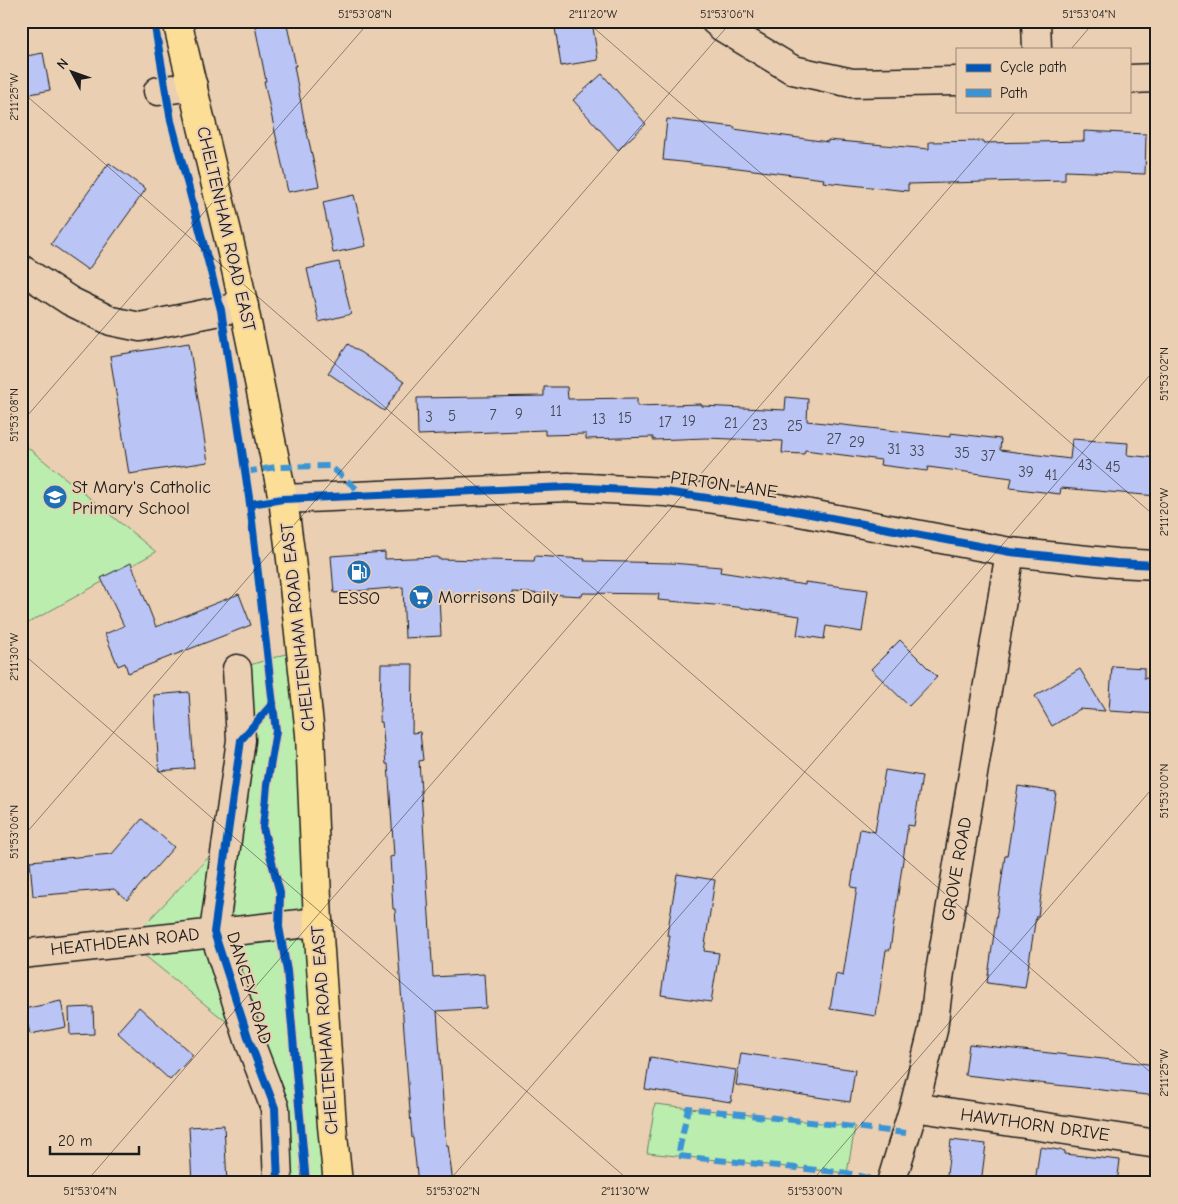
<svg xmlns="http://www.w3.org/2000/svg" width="1178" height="1204" viewBox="0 0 1178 1204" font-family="'Comic Neue',sans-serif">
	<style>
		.green { fill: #baedae; stroke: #6b8465 }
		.building { fill: #bac5f6; stroke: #1c1c1c }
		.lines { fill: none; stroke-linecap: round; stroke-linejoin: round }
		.minor-casing { stroke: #1c1c1c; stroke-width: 31 }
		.major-casing { stroke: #1c1c1c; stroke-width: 31 }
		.minor { stroke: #ebcfb2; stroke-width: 28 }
		.major { stroke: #fcde96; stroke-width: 28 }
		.quiet { stroke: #3a94d4; stroke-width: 6; stroke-dasharray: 12 6; stroke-linecap: butt }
		.cycleway-casing { stroke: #ebcfb2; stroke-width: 11 }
		.cycleway { stroke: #0057b8; stroke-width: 8 }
		.ticks { fill: none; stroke: #1c1c1c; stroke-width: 1; stroke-opacity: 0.45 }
		.labels { text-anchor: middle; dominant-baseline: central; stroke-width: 4; stroke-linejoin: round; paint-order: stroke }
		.number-label { font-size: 15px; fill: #444652 }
		.street-label { font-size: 18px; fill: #1c1c1c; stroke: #ebcfb2 }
		.poi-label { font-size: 18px; fill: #1c1c1c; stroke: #ebcfb2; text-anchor: start }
		.neatline { fill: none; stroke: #1c1c1c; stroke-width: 2 }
		.ticks-label { font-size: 12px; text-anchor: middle; fill: #1c1c1c }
	</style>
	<rect width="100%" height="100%" fill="#ebcfb2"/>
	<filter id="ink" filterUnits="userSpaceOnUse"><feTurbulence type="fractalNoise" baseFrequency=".02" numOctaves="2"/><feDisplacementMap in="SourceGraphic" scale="10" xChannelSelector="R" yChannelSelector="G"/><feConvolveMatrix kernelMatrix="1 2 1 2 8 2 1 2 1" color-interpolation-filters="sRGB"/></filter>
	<g filter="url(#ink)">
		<!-- green -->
		<path class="green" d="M21,442L156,552L21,627Z
			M302,649L338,1183H278L249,1040L128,942L229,836L237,669Z
			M655,1104L855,1127L847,1173L647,1153Z"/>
		<!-- building -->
		<path class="building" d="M254,21H286L296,66H294L304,119L319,186L288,192L264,81H266Z
			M554,21H592L598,60L561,66Z
			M43,53L50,90L21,96V57Z
			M602,74L646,124L618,150L573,100Z
			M667,119L735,127L734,129L828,142V140L929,149V142L983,141V143L1084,141V131L1146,134L1145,174L1065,171V180L908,184V191L823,182L824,179L730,167L663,160Z
			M109,163L146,189L88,270L51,244Z
			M354,195L366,246L333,253L323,202Z
			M339,262L351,314L319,322L307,269Z
			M189,343L208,462L129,474L110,356Z
			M348,344L404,382L384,411L328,373Z
			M544,387H567L568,399L637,398V406L701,404L702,406L785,410L786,397L808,399L807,421L950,437V433L1001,439L1000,450L1070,459L1072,439L1128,443L1127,455L1157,458V496L1061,488L1060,494L1010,488L1012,478L928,467L927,471L880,465L881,460L805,450L804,454L782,453L783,441L706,438L653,440V437L586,439V434L545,435V430L418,435L417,398L544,396Z
			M385,552V559L438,557V559L534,561L535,556L585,559L584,561L671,563L721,567L720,572L805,585V582L868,590L862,632L826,626L824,639L797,635L800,616L737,607L658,600L659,594L583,593L582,596L512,592V599L439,597L441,636L405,638L403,587L334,593L331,556Z
			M131,563L156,627L239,594L251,625L128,673L125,663L118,666L105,634L124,626L101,578Z
			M900,640L937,677L909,706L871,669Z
			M381,664H413L412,733L420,732L423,760L419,761L433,977L484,974L486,1008L437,1011L446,1145H448L453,1183H418L413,1138H412L395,909H393L390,857L394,856L388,764H386L382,722H380Z
			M1112,666L1144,668V678L1157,679V714L1109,711Z
			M1080,669L1105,711L1080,709L1052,726L1035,696Z
			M189,692L194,768L159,771L154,695Z
			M885,770L922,776L914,826L908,825L890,950H886L876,1016L830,1009L836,974L843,976L857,888L851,887L860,829L875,832Z
			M1018,786L1056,792L1038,916H1036L1025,988L987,983L1005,856H1007Z
			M142,819L174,847L127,900L114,889L33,896L30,861L112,854Z
			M677,874L715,880L704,951L719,953L711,1002L661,995L670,935H667Z
			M61,1001L66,1027L30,1034L24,1009Z
			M93,1007L94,1034L70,1035L69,1008Z
			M139,1007L193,1055L170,1080L117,1032Z
			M969,1044L1157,1065V1096L965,1075Z
			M741,1053L855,1070L850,1102L736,1085Z
			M650,1057L736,1070L731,1102L645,1089Z
			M224,1125L227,1183H192L189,1127Z
			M951,1140L986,1144L981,1183H946Z
			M1040,1147L1065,1151V1154L1120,1160L1117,1183H1035Z"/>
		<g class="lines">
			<defs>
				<path id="minor" d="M715,21L722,27L793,70L852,83L957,81
					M1036,21L1037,49
					M1129,79L1157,78
					M158,91L193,86
					M21,269L70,301L111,321L140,327L244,306
					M283,499L568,487L666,492L784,509L1010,552L1116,563L1157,565
					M237,669L241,740L214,932L249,1040L275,1108L278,1183
					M21,954L318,922
					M914,1107L1157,1144
					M891,1183L914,1107L933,1030L940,972L1010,552"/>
				<path id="major" d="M177,21L237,274L283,499L291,559L310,734L318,922L332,1126L338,1183"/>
			</defs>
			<!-- minor casing -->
			<use href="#minor" class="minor-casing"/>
			<!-- major casing -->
			<use href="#major" class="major-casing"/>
			<!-- minor -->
			<use href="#minor" class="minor"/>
			<!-- major -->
			<use href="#major" class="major"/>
			<!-- quiet -->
			<path class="quiet" d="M245,472L276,467L330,466L364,495
				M887,1183L847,1173L678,1156L688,1108L906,1133"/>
			<defs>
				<path id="cycleway" d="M154,21L171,121L221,310L250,504L276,731L267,785L263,828L280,893L279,927L287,971L306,1183
					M250,504L283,499L568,487L666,492L784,509L1010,552L1116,563L1157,565
					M273,703L241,740L214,932L249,1040L275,1108L278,1183"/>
			</defs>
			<!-- cycleway casing -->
			<use href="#cycleway" class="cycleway-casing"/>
			<!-- cycleway -->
			<use href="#cycleway" class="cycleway"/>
		</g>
	</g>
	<!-- ticks -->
	<path class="ticks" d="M586,21L1157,518M1071,49L1095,21M21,91L1157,1078M21,423L370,21M21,652L632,1183M21,839L732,21M85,1183L1016,111M447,1183L1157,367M810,1183L1157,783"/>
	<!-- icons -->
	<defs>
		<symbol id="school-disc" viewBox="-11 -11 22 22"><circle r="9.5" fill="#1f6fb2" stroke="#ebcfb2"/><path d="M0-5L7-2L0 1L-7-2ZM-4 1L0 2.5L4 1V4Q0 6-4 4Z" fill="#fff"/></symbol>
		<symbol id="fuel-disc" viewBox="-11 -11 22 22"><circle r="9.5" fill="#1f6fb2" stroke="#ebcfb2"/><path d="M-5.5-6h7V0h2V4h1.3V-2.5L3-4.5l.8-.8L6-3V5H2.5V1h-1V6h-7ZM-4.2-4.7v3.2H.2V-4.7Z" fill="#fff"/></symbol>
		<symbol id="supermarket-disc" viewBox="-11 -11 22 22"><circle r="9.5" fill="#1f6fb2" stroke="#ebcfb2"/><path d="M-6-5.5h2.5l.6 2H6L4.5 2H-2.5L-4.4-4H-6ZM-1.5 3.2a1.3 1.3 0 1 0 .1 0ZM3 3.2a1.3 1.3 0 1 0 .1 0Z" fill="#fff"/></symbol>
	</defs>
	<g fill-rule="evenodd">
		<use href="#school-disc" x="41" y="483" width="28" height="28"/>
		<use href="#fuel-disc" x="345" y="558" width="28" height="28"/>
		<use href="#supermarket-disc" x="407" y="583" width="28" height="28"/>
	</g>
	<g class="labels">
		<!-- number labels -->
		<g class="number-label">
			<text x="556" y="411">11</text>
			<text x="519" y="414">9</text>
			<text x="493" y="415">7</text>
			<text x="452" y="416">5</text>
			<text x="429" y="417">3</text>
			<text x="625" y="418">15</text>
			<text x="599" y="419">13</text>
			<text x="689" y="421">19</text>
			<text x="665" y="422">17</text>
			<text x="731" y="423">21</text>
			<text x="760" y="425">23</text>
			<text x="795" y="426">25</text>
			<text x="834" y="439">27</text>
			<text x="857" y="442">29</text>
			<text x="894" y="449">31</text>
			<text x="917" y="451">33</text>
			<text x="962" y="453">35</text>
			<text x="988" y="456">37</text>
			<text x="1085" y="465">43</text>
			<text x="1113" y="467">45</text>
			<text x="1026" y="472">39</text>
			<text x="1051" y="475">41</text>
		</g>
		<!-- street labels -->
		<g class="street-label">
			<text transform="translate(226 229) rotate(77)">CHELTENHAM ROAD EAST</text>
			<text transform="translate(724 485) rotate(8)">PIRTON LANE</text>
			<text transform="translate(298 627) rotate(-96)">CHELTENHAM ROAD EAST</text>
			<text transform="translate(957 869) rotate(-80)">GROVE ROAD</text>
			<text transform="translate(125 942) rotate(-6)">HEATHDEAN ROAD</text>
			<text transform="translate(249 988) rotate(73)">DANCEY ROAD</text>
			<text transform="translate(325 1030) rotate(-94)">CHELTENHAM ROAD EAST</text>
			<text transform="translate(1035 1125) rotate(8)">HAWTHORN DRIVE</text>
		</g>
		<!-- poi labels -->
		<g class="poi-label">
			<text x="72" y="487">St Mary's Catholic<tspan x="72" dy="21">Primary School</tspan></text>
			<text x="438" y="597">Morrisons Daily</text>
			<text x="359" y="598" text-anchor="middle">ESSO</text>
		</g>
	</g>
	<!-- margin -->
	<rect width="1178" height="1204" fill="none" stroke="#ebcfb2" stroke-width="55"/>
	<!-- legend -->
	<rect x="956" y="48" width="175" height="65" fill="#ebcfb2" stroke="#988776"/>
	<rect x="966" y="64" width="25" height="8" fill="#0057b8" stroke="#988776"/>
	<text x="1000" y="72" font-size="15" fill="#1c1c1c">Cycle path</text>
	<rect x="966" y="89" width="25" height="8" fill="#3a94d4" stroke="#988776"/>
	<text x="1000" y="98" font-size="15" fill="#1c1c1c">Path</text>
	<!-- north arrow -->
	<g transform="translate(72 72) rotate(311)" stroke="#ebcfb2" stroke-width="4" paint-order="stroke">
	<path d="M0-4L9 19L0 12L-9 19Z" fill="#1c1c1c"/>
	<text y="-8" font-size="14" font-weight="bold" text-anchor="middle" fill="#1c1c1c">N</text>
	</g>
	<!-- scale -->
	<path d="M50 1146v8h89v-8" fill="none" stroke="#1c1c1c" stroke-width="2.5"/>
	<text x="58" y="1146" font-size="15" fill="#1c1c1c" stroke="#ebcfb2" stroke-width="4" paint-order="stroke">20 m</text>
	<rect x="28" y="28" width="1122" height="1148" class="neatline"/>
	<g class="ticks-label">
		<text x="365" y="18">51°53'08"N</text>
		<text x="593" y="18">2°11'20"W</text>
		<text x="727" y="18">51°53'06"N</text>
		<text x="1089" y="18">51°53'04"N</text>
		<text transform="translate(14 97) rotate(-90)" y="4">2°11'25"W</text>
		<text transform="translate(1164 374) rotate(-90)" y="4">51°53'02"N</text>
		<text transform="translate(14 415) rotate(-90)" y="4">51°53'08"N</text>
		<text transform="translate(1164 512) rotate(-90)" y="4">2°11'20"W</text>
		<text transform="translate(14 657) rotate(-90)" y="4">2°11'30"W</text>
		<text transform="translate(1164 791) rotate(-90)" y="4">51°53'00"N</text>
		<text transform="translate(14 832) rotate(-90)" y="4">51°53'06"N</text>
		<text transform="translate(1164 1073) rotate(-90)" y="4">2°11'25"W</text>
		<text x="90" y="1195">51°53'04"N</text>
		<text x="453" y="1195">51°53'02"N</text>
		<text x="625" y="1195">2°11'30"W</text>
		<text x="815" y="1195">51°53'00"N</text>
	</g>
</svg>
